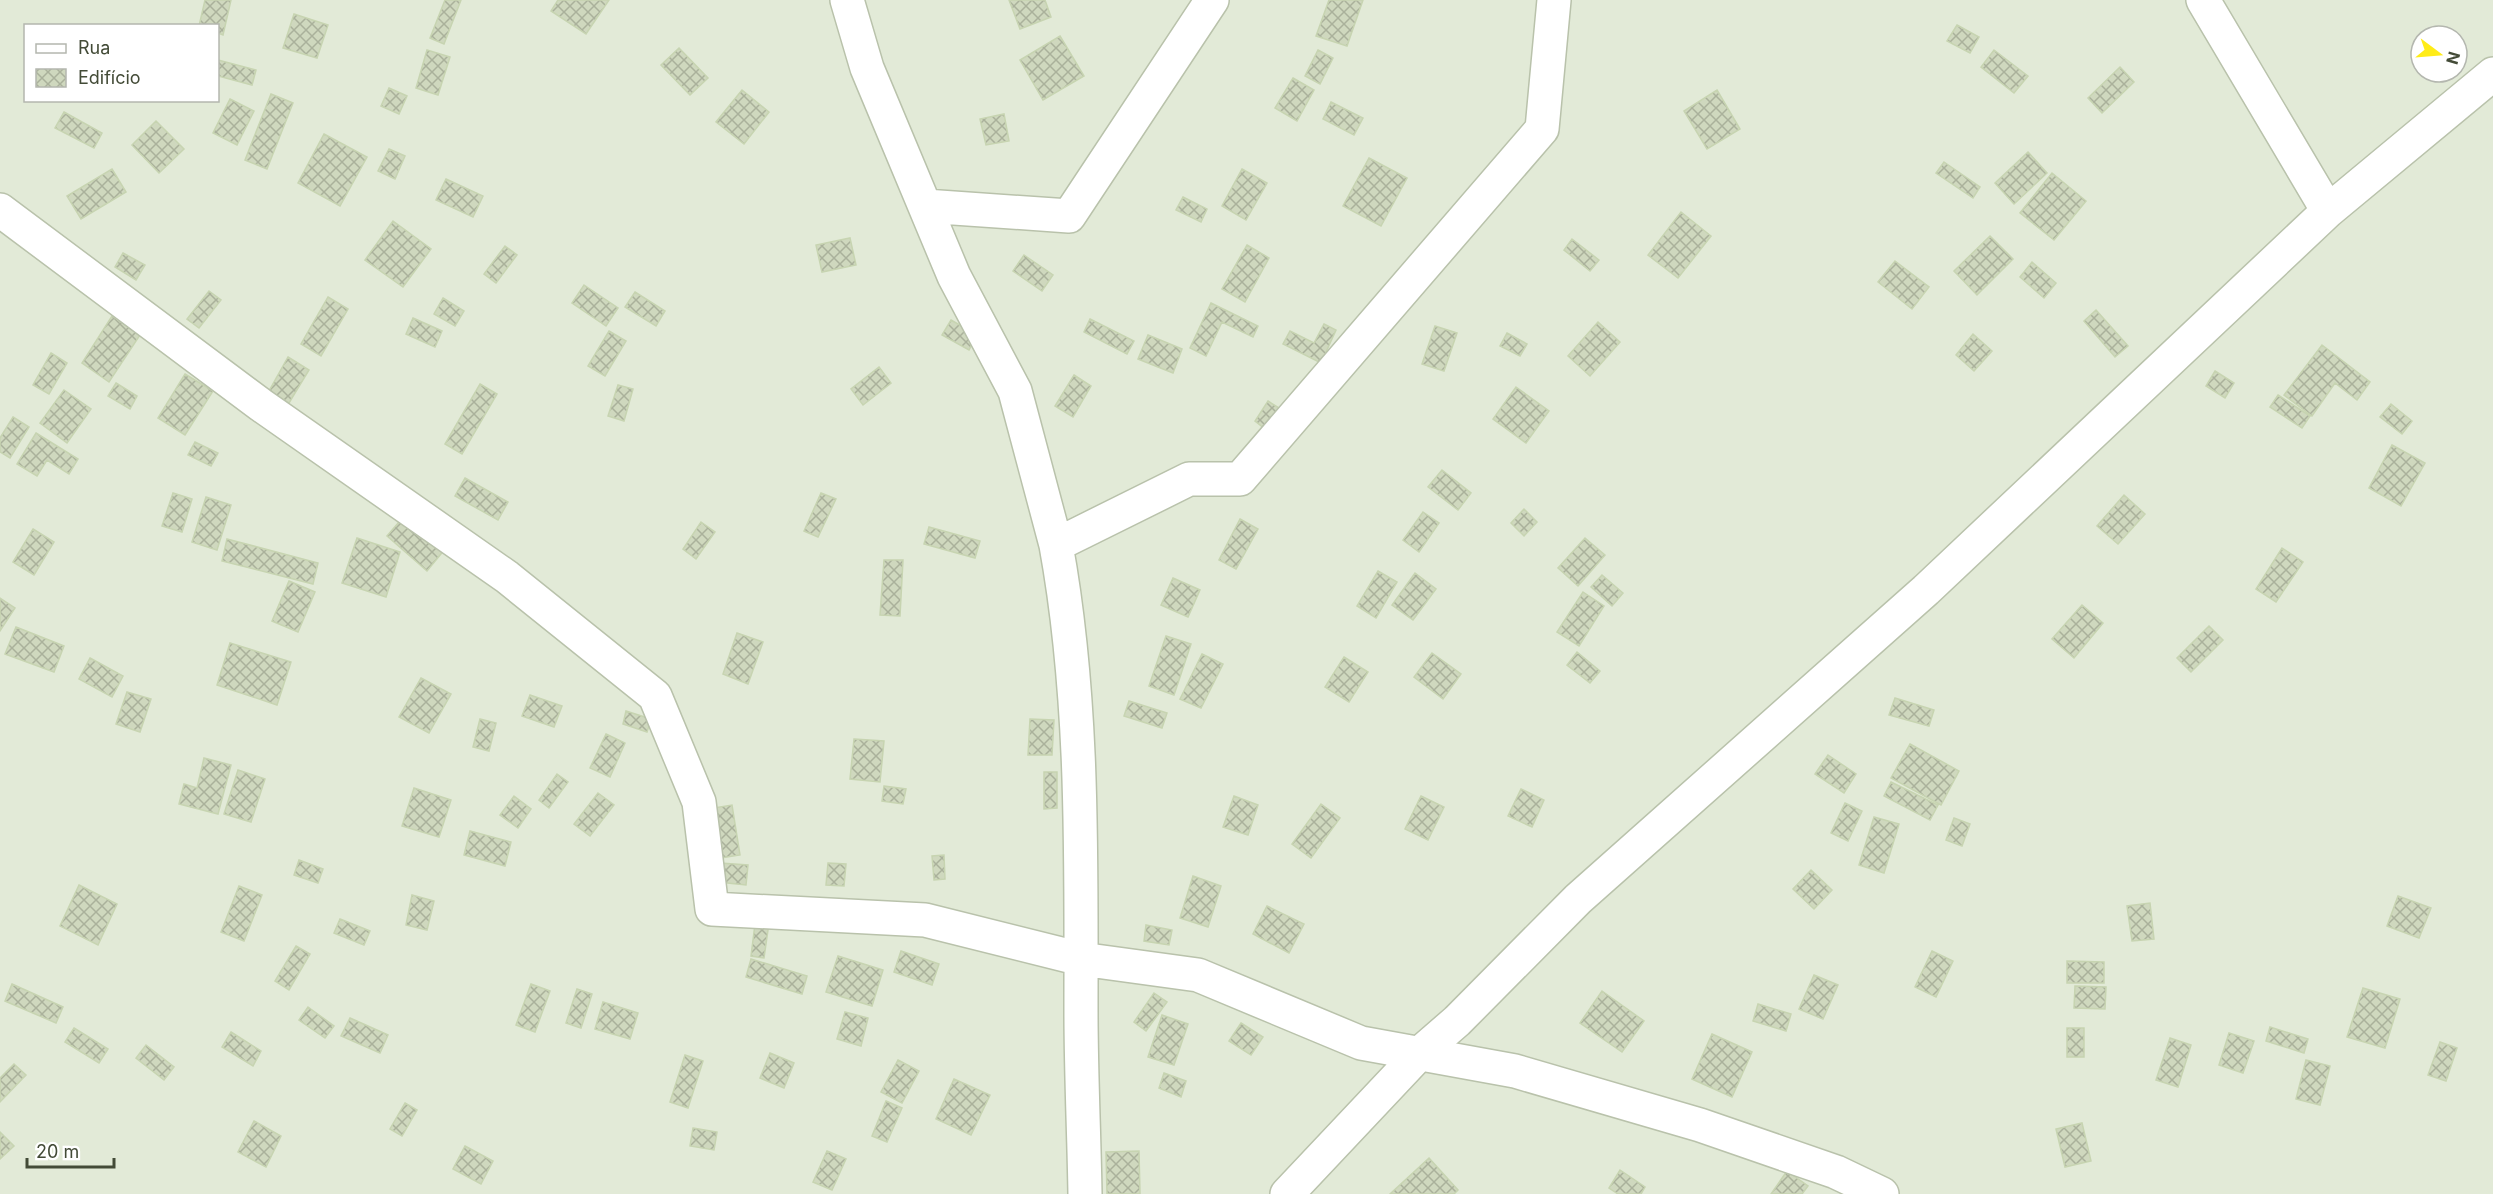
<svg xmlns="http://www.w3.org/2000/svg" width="2493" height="1194" viewBox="0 0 2493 1194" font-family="Inter,sans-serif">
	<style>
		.residential { fill: #e2ead7; fill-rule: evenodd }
		.building { fill: url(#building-cross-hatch); stroke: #c7d4b1; stroke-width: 1.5 }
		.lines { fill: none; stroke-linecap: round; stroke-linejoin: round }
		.minor-casing { stroke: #b9c2ab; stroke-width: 36 }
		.minor { stroke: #fff; stroke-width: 33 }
	</style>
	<defs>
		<pattern id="building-cross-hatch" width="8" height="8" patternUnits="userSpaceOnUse" patternTransform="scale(1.5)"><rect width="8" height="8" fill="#cfd8be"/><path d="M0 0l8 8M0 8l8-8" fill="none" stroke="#aab19b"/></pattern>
	</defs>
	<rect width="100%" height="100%" fill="#f0f6ea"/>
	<!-- residential -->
	<path class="residential" d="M0,0H2493V1194H0ZM26,26H218V100H26ZM2421,36H2457V72H2421Z"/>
	<!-- building -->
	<path class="building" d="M205,0H231L223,35L218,33V26H199Z
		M445,0H461L444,44L430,38Z
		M558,0H609L586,34L551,11Z
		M1009,0H1045L1051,17L1020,29Z
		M1329,0H1363L1347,46L1316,36Z
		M294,14L328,25L317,58L283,48Z
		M1957,25L1979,37L1970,53L1947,41Z
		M1060,36L1084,76L1043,100L1020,60Z
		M679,48L708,78L690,95L661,65Z
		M427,50L450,57L438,95L416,88Z
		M1318,50L1333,58L1320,84L1305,76Z
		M1994,50L2028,76L2014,93L1981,67Z
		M218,60L256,70L252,85L218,76Z
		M2120,67L2134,82L2102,113L2088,98Z
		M1293,78L1314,90L1297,121L1275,108Z
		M389,88L407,96L399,114L381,106Z
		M742,90L769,112L744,144L716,122Z
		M1717,90L1740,129L1707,149L1684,111Z
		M271,94L293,103L267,169L245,160Z
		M230,99L254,111L237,145L213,133Z
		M1331,102L1363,118L1354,135L1323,119Z
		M64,112L102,133L94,148L55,128Z
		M1004,114L1009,141L986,145L980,119Z
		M156,121L184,149L159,173L132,145Z
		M324,134L367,157L340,206L298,183Z
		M389,149L405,156L395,179L378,171Z
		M2028,152L2047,173L2014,204L1995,183Z
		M1369,158L1407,178L1381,226L1343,206Z
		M1944,162L1980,187L1973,198L1936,173Z
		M112,169L126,192L81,219L67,196Z
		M1242,169L1267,183L1246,220L1222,206Z
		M2052,173L2086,201L2054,240L2020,213Z
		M446,179L483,196L473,217L436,200Z
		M1183,197L1207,209L1201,222L1176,210Z
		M1681,212L1711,236L1678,278L1648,255Z
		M393,221L431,249L403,287L365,260Z
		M1990,236L2013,259L1977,295L1954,271Z
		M850,238L856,265L822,272L816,245Z
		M1572,239L1599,260L1590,271L1564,250Z
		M1247,245L1269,258L1245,302L1222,289Z
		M505,246L517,255L496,283L484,274Z
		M123,253L145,265L136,280L115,267Z
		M1024,255L1053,275L1042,291L1013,271Z
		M1895,261L1929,287L1912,309L1878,282Z
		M2032,262L2056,283L2044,298L2020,277Z
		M584,285L618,308L606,326L572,303Z
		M209,291L221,300L199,328L187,319Z
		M635,292L665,311L656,326L625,307Z
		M328,297L348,309L321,356L301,344Z
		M443,298L464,311L455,326L434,314Z
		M1211,303L1258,326L1253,337L1222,322L1206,356L1190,348Z
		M2096,310L2128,346L2115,357L2084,321Z
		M112,316L140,335L109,382L82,363Z
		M413,318L442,331L435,347L406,334Z
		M1090,319L1134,341L1127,354L1084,332Z
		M951,320L977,335L969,350L942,335Z
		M1598,322L1620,342L1590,376L1568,356Z
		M1324,324L1336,330L1321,363L1283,344L1290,331L1314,343Z
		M1435,326L1457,333L1444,371L1422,364Z
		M609,331L626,341L605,376L588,366Z
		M1507,333L1527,344L1520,356L1500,346Z
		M1973,334L1992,351L1974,371L1956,355Z
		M1148,335L1182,349L1173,373L1138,359Z
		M2322,345L2370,382L2357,400L2335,383L2312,416L2284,395Z
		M51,353L67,363L49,394L33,385Z
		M288,357L309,370L289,403L269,391Z
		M879,367L891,383L863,405L851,389Z
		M2215,371L2234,383L2225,398L2206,386Z
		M185,374L213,391L185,435L158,418Z
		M1074,375L1091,386L1073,417L1055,406Z
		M116,383L137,396L130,409L108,396Z
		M480,384L497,394L462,454L445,444Z
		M618,385L633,389L624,421L608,416Z
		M1516,387L1549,411L1526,443L1493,419Z
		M64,390L91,409L67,443L40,423Z
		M2278,395L2310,416L2302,428L2270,407Z
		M1268,401L1279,408L1265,429L1255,421Z
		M2391,404L2412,421L2402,434L2380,417Z
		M13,417L29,427L10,458L0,452V438Z
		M36,433L78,459L69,474L47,460L37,476L17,464Z
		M195,442L218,453L211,466L188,455Z
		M2392,445L2425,463L2401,506L2369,488Z
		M1442,470L1471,493L1458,510L1428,487Z
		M465,478L508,502L498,520L455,496Z
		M173,493L192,499L182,532L162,526Z
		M821,493L836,499L818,537L804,531Z
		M2124,495L2145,514L2118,544L2097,526Z
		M206,497L231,505L217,550L192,542Z
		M1524,509L1537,522L1524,536L1511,523Z
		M1423,512L1439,523L1419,552L1403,540Z
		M405,515L445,549L427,571L387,536Z
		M1240,519L1258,529L1236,569L1219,560Z
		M701,522L715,532L696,559L683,549Z
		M929,527L980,541L975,558L924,544Z
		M33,529L54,542L34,575L13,562Z
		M357,538L400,552L386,597L342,583Z
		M1585,538L1605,555L1578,586L1558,568Z
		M227,539L318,563L313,584L222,561Z
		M2282,548L2303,562L2276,602L2256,589Z
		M884,560H903L900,616L880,615Z
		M1378,571L1397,582L1376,618L1357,606Z
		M1415,573L1436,589L1413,620L1392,605Z
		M1602,575L1623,593L1612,606L1591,587Z
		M1173,578L1200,590L1188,617L1161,605Z
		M289,581L315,592L298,632L272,621Z
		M1583,592L1604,606L1579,646L1557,632Z
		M0,598L15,608L0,631Z
		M2082,605L2103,623L2074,658L2052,639Z
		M2209,626L2223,640L2191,672L2177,658Z
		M16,627L64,646L54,672L5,654Z
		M737,633L763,642L748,684L723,674Z
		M1166,636L1191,644L1174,695L1149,686Z
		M230,643L291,662L277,705L217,685Z
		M1577,652L1600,671L1590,683L1567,665Z
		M1432,653L1461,674L1443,699L1414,677Z
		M1202,654L1223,664L1201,708L1180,699Z
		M1344,657L1368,672L1349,702L1325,687Z
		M90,658L123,676L112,697L79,679Z
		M421,678L451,694L429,733L399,717Z
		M127,692L151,699L140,732L116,724Z
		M530,695L562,706L554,727L522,716Z
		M1895,698L1934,710L1929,726L1889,715Z
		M1129,701L1167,713L1162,728L1124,716Z
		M626,711L651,719L647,732L623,724Z
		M480,719L496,723L489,751L473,747Z
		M1030,719L1054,720L1052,755H1028Z
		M606,734L625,743L610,777L590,768Z
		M854,739L884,741L880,782L850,779Z
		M1910,744L1959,771L1941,805L1891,778Z
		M1828,755L1856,774L1844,793L1815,774Z
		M204,758L231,765L218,814L179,804L184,784L197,788Z
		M238,770L265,779L251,822L224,814Z
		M1044,772H1057V808L1044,809Z
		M557,774L568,782L549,808L539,800Z
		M1891,782L1938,805L1930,820L1884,796Z
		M884,786L906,789L903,804L882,801Z
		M414,788L451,800L439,837L402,826Z
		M1521,789L1544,800L1532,827L1508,816Z
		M598,793L614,805L590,836L574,824Z
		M514,796L531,809L518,828L500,815Z
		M1234,796L1258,805L1248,835L1223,827Z
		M1421,796L1444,807L1428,840L1405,829Z
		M1845,803L1862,811L1848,841L1831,833Z
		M1321,804L1340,818L1311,858L1292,844Z
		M732,805L740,855L715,859L707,809Z
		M1874,817L1899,824L1884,873L1859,865Z
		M1954,818L1970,824L1962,846L1946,840Z
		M470,831L511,842L505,866L464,855Z
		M944,855L945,879L934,880L932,856Z
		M299,860L323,869L318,883L294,875Z
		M720,863L748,865L746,885L718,882Z
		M828,863L846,864L844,886L826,885Z
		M1811,870L1832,890L1814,909L1793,889Z
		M1193,876L1221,886L1208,927L1180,918Z
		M79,885L117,904L98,945L60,926Z
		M239,886L262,895L244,941L221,932Z
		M412,895L434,901L427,930L406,925Z
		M2398,896L2431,908L2419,938L2387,926Z
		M2150,903L2154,939L2132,941L2127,906Z
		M1267,906L1304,924L1289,953L1253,934Z
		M757,908L771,909L764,958L751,956Z
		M340,919L370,931L364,945L334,933Z
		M1146,925L1172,930L1169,945L1144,941Z
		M296,946L310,954L289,990L275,981Z
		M901,951L939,964L932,985L894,972Z
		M1932,951L1953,961L1936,997L1915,987Z
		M838,956L883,970L872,1006L826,992Z
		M751,959L807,976L802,994L746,977Z
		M2067,961L2104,962V983H2067Z
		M1814,975L1838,985L1823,1019L1799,1009Z
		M12,984L63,1007L56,1023L5,1001Z
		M531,984L550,991L535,1032L516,1025Z
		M2075,986L2106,987L2105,1009L2074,1008Z
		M2363,988L2400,999L2385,1048L2347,1037Z
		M577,989L592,994L581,1028L566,1023Z
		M1602,991L1644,1021L1622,1052L1580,1023Z
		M1154,993L1167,1002L1146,1031L1134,1022Z
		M603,1002L638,1013L630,1039L595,1029Z
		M1758,1004L1791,1014L1786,1031L1753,1021Z
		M308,1007L334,1026L325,1038L299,1020Z
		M845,1012L868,1018L861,1046L837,1039Z
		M1162,1015L1188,1024L1174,1065L1148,1057Z
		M350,1018L388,1035L380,1053L341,1036Z
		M1241,1023L1263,1037L1251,1055L1229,1041Z
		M2270,1027L2308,1039L2304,1053L2266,1041Z
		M74,1028L108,1049L99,1063L65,1042Z
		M2067,1028H2084V1057H2067Z
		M231,1032L261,1051L253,1066L222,1047Z
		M2229,1033L2254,1041L2243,1073L2219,1065Z
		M1712,1034L1752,1052L1732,1097L1692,1079Z
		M2170,1038L2191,1045L2178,1087L2156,1080Z
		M2440,1042L2457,1048L2446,1081L2428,1075Z
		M146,1045L174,1067L164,1080L136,1058Z
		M770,1053L794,1063L784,1088L760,1078Z
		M685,1055L703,1061L688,1108L670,1102Z
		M898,1060L919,1071L902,1103L881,1092Z
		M2306,1060L2330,1066L2320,1105L2296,1099Z
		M14,1064L26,1075L0,1102V1078Z
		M1164,1073L1186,1081L1181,1097L1159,1088Z
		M954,1079L990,1095L971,1135L936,1119Z
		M886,1101L902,1108L887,1142L872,1136Z
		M405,1103L417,1110L402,1136L390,1129Z
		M254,1121L281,1136L266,1167L238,1152Z
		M2082,1123L2091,1161L2065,1167L2056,1129Z
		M693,1128L717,1132L714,1150L690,1146Z
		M0,1132L14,1146L0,1159Z
		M465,1146L493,1161L481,1184L453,1169Z
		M827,1151L846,1159L832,1190L813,1182Z
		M1139,1151L1140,1194H1107L1106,1152Z
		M1429,1158L1458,1190L1454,1194H1390Z
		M1620,1170L1645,1187L1641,1194H1618L1609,1188Z
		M1787,1171L1808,1186L1802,1194H1771Z"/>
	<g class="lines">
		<defs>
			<path id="minor" d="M847,0L867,68L954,276L1015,391L1056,545
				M2203,0L2328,211
				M925,206L1069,216L1212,0
				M0,210L261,405L507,577L655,696L699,802L712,909L925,920L1081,959L1198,975L1361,1043L1515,1071L1700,1125L1836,1172L1882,1194
				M1085,1194C1084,1133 1081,1073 1081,1012C1081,857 1084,698 1056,545L1189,479H1240L1542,129L1554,0
				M1287,1194L1419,1054L1457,1021L1578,899L1926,590L2328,211L2493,74"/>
		</defs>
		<!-- minor casing -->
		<use href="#minor" class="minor-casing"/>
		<!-- minor -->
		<use href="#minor" class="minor"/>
	</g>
	<!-- legend -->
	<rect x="24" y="24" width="195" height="78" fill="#ffffff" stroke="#b4b7af" stroke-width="1.5"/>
	<rect x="36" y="44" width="30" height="9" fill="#ffffff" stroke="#b4b7af" stroke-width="1.5"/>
	<text x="78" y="54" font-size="18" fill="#434b37">Rua</text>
	<rect x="36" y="69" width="30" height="18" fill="url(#building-cross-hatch)" stroke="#b4b7af" stroke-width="1.5"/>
	<text x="78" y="84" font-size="18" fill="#434b37">Edifício</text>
	<!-- north arrow -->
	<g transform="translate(2439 54) rotate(106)"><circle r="28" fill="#ffffff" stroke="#b4b7af" stroke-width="1.5"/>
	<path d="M0-4.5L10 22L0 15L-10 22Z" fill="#ffec18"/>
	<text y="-9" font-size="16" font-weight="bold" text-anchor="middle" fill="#434b37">N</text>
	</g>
	<!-- scale -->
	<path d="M27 1158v9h87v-9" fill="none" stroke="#434b37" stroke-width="3"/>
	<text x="36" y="1158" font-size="18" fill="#434b37" stroke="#ffffff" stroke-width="4.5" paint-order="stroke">20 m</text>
</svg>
